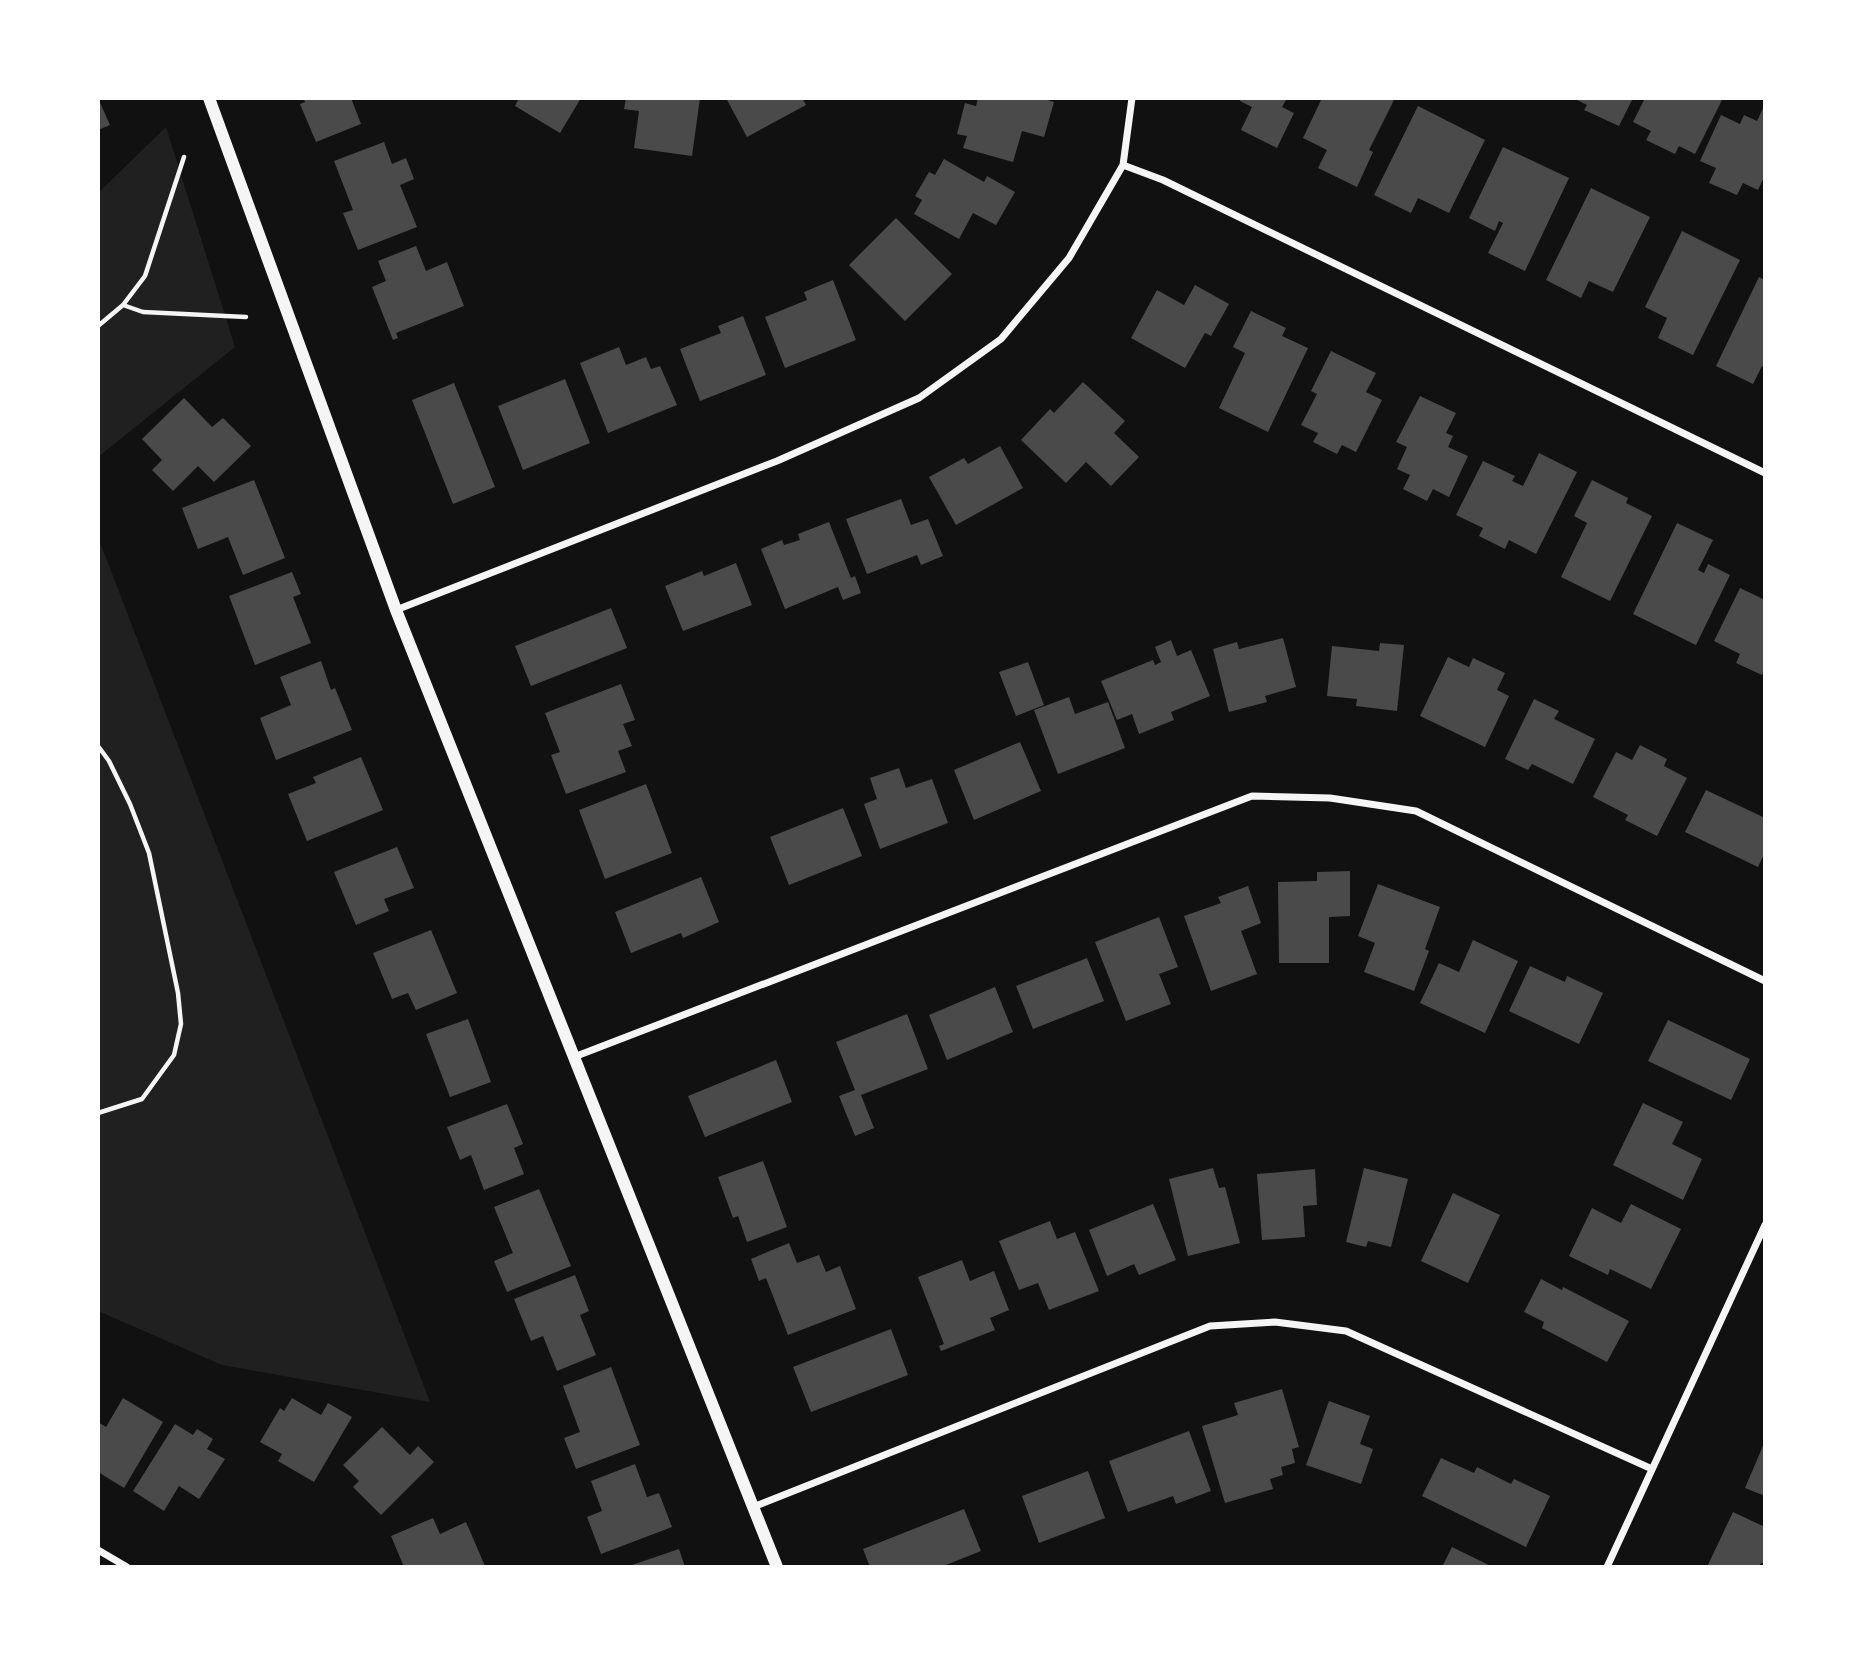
<svg xmlns="http://www.w3.org/2000/svg" width="1863" height="1665" viewBox="0 0 1863 1665" font-family="Helvetica,sans-serif">
	<style>
		.green { fill: #202020 }
		.building { fill: #4a4a4a }
		.lines { fill: none; stroke-linecap: round; stroke-linejoin: round }
		.path { stroke: #f5f5f5; stroke-width: 4.5 }
		.minor { stroke: #f5f5f5; stroke-width: 7 }
		.tertiary { stroke: #f5f5f5; stroke-width: 12 }
	</style>
	<rect width="100%" height="100%" fill="#111"/>
	<!-- green -->
	<path class="green" d="M166,127L235,347L98,457V193Z
		M98,537L430,1402L222,1365L98,1311Z"/>
	<!-- building -->
	<path class="building" d="M98,98L110,125L98,130Z
		M303,98H351L361,124L316,142L300,104L305,102Z
		M519,98H581L560,133L515,106Z
		M626,98H700L692,156L634,148L639,111L624,109Z
		M726,98H802L806,105L747,137Z
		M978,98H1041L1054,102L1044,137L1022,131L1013,162L963,148L967,136L957,134L965,103L976,106Z
		M1242,98H1287L1282,107L1294,113L1277,148L1241,130L1252,107L1240,101Z
		M1322,98H1395L1369,150L1373,152L1357,187L1318,168L1327,150L1303,138Z
		M1573,98H1633L1619,126L1584,110L1587,105Z
		M1645,98H1723L1695,154L1679,146L1675,154L1646,140L1651,131L1633,122Z
		M1765,104V175L1758,190L1743,183L1737,195L1709,183L1716,168L1700,161L1721,115L1740,124L1744,115L1757,121Z
		M1418,106L1485,140L1449,213L1418,198L1411,213L1374,195Z
		M384,142L392,164L406,158L414,179L400,185L417,227L358,250L343,213L353,210L334,161Z
		M1503,147L1569,178L1525,271L1488,253L1503,223L1499,221L1495,231L1469,218Z
		M944,159L984,182L987,176L1015,192L996,225L973,213L959,239L914,214L922,200L915,196L929,172L935,175Z
		M1591,188L1650,217L1613,292L1589,281L1581,298L1546,280Z
		M896,218L952,274L905,321L849,265Z
		M1682,231L1740,260L1693,355L1658,338L1667,318L1645,307Z
		M416,246L426,271L447,262L464,306L396,333L398,338L393,340L372,287L386,281L378,261Z
		M1759,277L1765,280V368L1762,366L1753,384L1716,366Z
		M833,280L856,340L785,368L765,317L807,300L804,292Z
		M1195,285L1229,304L1211,336L1205,333L1185,368L1131,338L1157,290L1184,305Z
		M1251,311L1286,328L1282,336L1308,348L1268,432L1219,408L1245,353L1233,347Z
		M743,316L766,375L700,401L680,349L721,333L718,326Z
		M619,347L626,365L646,357L651,369L660,366L677,405L608,433L580,363Z
		M1331,351L1376,373L1366,392L1382,400L1356,452L1342,445L1337,454L1313,442L1318,433L1301,425L1317,394L1311,391Z
		M565,379L590,443L523,470L498,406Z
		M1083,382L1125,421L1114,433L1139,457L1111,486L1086,462L1066,483L1021,440L1050,409L1054,413Z
		M454,383L495,487L453,504L412,400Z
		M1420,396L1456,413L1446,433L1453,436L1448,447L1468,456L1449,497L1433,489L1427,501L1403,489L1410,475L1397,469L1407,447L1396,442Z
		M184,398L212,427L223,418L251,446L214,482L198,466L173,491L152,470L162,460L142,439Z
		M1000,446L1023,488L956,525L929,477L964,458L968,464Z
		M1539,453L1577,472L1536,554L1509,540L1505,549L1479,536L1483,528L1456,515L1483,461L1515,476L1512,481L1523,486Z
		M254,480L285,558L243,575L228,537L198,549L182,508Z
		M1592,480L1628,498L1626,503L1652,516L1610,601L1561,577L1587,523L1574,516Z
		M901,499L911,525L928,519L943,556L921,565L917,555L867,574L846,519Z
		M829,522L851,578L855,576L861,593L843,600L838,587L785,609L761,549L782,540L784,545L800,540L798,534Z
		M1677,523L1713,540L1698,570L1704,573L1708,564L1730,575L1696,645L1633,614Z
		M736,563L752,605L683,631L665,586L702,571L704,576Z
		M292,572L301,594L293,597L311,643L255,665L229,596Z
		M1740,588L1765,600V667L1762,675L1736,663L1740,654L1714,641Z
		M611,608L627,648L531,686L515,646Z
		M1283,638L1296,687L1265,696L1267,702L1229,712L1213,649L1237,642L1239,649Z
		M1171,640L1177,656L1191,650L1210,696L1171,712L1174,720L1139,734L1132,714L1117,720L1101,681L1153,660L1155,665L1161,662L1155,647Z
		M1380,643L1404,645L1397,711L1356,706L1357,699L1327,696L1332,646L1379,651Z
		M1448,657L1469,667L1473,658L1505,673L1497,690L1509,696L1485,747L1420,716Z
		M321,661L331,690L335,688L352,730L276,760L260,718L291,705L280,677Z
		M1028,662L1044,705L1016,716L999,672Z
		M621,684L635,720L623,724L632,746L618,751L626,772L566,794L551,755L560,752L545,713Z
		M1069,697L1075,714L1108,702L1125,748L1058,774L1034,710Z
		M1534,699L1559,711L1554,719L1595,739L1573,784L1532,764L1528,770L1505,759Z
		M1020,742L1041,791L974,820L954,770Z
		M1640,745L1667,759L1664,766L1687,778L1657,836L1625,820L1628,815L1593,797L1616,752L1632,760Z
		M361,757L383,810L307,841L288,794L316,783L313,777Z
		M899,768L906,788L932,779L948,823L880,849L864,804L877,799L870,778Z
		M646,784L672,853L605,879L579,810Z
		M1706,790L1765,818V852L1758,867L1685,832Z
		M843,808L862,856L789,885L770,837Z
		M397,847L414,888L384,899L389,911L356,925L334,872Z
		M1350,871V916L1329,917V963H1279L1278,882L1317,881V872Z
		M701,877L719,922L683,938L681,933L631,953L615,912Z
		M1378,884L1440,907L1425,949L1429,951L1414,991L1364,972L1375,943L1358,936Z
		M1248,886L1261,923L1241,931L1257,974L1211,991L1184,916L1221,903L1218,897Z
		M1159,917L1178,967L1159,974L1171,1004L1126,1021L1095,942Z
		M431,930L457,993L416,1010L408,993L392,999L373,953Z
		M1473,940L1518,961L1485,1033L1420,1003L1439,963L1459,972Z
		M1087,958L1104,1001L1033,1029L1016,986Z
		M1530,966L1565,982L1567,976L1603,993L1579,1044L1509,1011Z
		M995,987L1013,1032L947,1060L929,1015Z
		M907,1014L928,1069L861,1095L874,1128L855,1136L839,1096L855,1090L836,1042Z
		M468,1019L491,1082L450,1097L426,1034Z
		M1668,1020L1750,1059L1731,1100L1648,1061Z
		M776,1060L792,1102L705,1137L688,1096Z
		M1643,1103L1683,1122L1672,1144L1702,1159L1683,1200L1613,1165Z
		M507,1104L523,1144L514,1148L524,1174L484,1190L471,1155L460,1160L447,1127Z
		M763,1161L787,1227L747,1242L738,1216L733,1218L718,1177Z
		M1213,1168L1219,1188L1225,1187L1240,1243L1188,1256L1169,1179Z
		M1364,1168L1408,1179L1391,1247L1368,1241L1366,1247L1346,1242Z
		M1315,1169L1317,1205L1303,1206L1305,1237L1262,1240L1257,1174Z
		M539,1189L571,1266L507,1292L494,1261L513,1253L494,1207Z
		M1453,1193L1500,1215L1468,1283L1421,1261Z
		M1153,1204L1176,1260L1139,1275L1134,1264L1107,1276L1089,1230Z
		M1631,1204L1681,1229L1651,1289L1610,1269L1608,1275L1569,1256L1592,1208L1621,1223Z
		M1050,1221L1057,1239L1075,1232L1099,1291L1049,1310L1038,1283L1019,1290L999,1241Z
		M789,1243L797,1263L819,1255L826,1272L840,1266L856,1309L788,1335L766,1278L759,1281L751,1259Z
		M962,1260L970,1281L994,1271L1009,1310L990,1318L995,1330L941,1351L939,1346L944,1344L918,1277Z
		M575,1275L589,1311L580,1315L596,1355L557,1371L543,1336L531,1341L514,1299Z
		M1541,1279L1562,1290L1563,1287L1629,1321L1607,1362L1542,1328L1544,1322L1524,1312Z
		M891,1329L908,1375L811,1412L793,1367Z
		M611,1367L640,1445L576,1469L564,1438L580,1432L563,1386Z
		M1282,1389L1299,1447L1292,1449L1295,1463L1281,1467L1283,1475L1270,1479L1273,1489L1225,1503L1202,1426L1238,1415L1234,1403Z
		M123,1398L163,1422L124,1488L98,1472V1422L106,1427Z
		M292,1398L321,1415L328,1403L352,1417L314,1482L278,1461L282,1454L260,1442L280,1408L284,1411Z
		M1329,1401L1370,1416L1360,1444L1373,1449L1361,1484L1306,1465Z
		M175,1424L193,1435L197,1429L213,1439L207,1449L225,1459L199,1499L179,1486L164,1511L133,1491Z
		M382,1427L410,1455L418,1446L434,1462L381,1515L353,1487L359,1481L343,1465Z
		M1189,1431L1211,1491L1176,1504L1173,1496L1128,1512L1109,1461Z
		M1765,1441V1496L1745,1488Z
		M1441,1458L1474,1473L1477,1467L1511,1484L1514,1479L1550,1496L1526,1547L1422,1496Z
		M635,1464L647,1497L659,1493L672,1527L601,1554L587,1517L602,1511L591,1481Z
		M1088,1471L1105,1518L1039,1543L1022,1496Z
		M964,1509L981,1551L941,1567H870L863,1549Z
		M1733,1512L1765,1527V1564L1761,1563L1759,1567H1707Z
		M433,1518L440,1534L466,1522L485,1566L404,1567L391,1536Z
		M1452,1547L1493,1567H1442Z
		M679,1549L685,1567H626Z"/>
	<g class="lines">
		<!-- path -->
		<path class="path" d="M123,305L143,312L246,317
			M98,326L123,305L145,276L184,157
			M98,746L109,761L130,804L149,853L178,993L181,1024L174,1055L142,1099L98,1113"/>
		<!-- minor -->
		<path class="minor" d="M1123,165L1163,180L1765,473
			M396,610L777,461L919,398L1001,339L1069,258L1123,165L1132,98
			M574,1057L1252,796L1330,798L1416,811L1765,981
			M753,1507L1210,1326L1275,1322L1346,1331L1652,1469
			M98,1550L127,1567
			M1607,1567L1765,1225"/>
		<!-- tertiary -->
		<path class="tertiary" d="M209,98L396,610L777,1567"/>
	</g>
	<!-- border -->
	<rect width="1863" height="1665" fill="none" stroke="#ffffff" stroke-width="200"/>
</svg>
